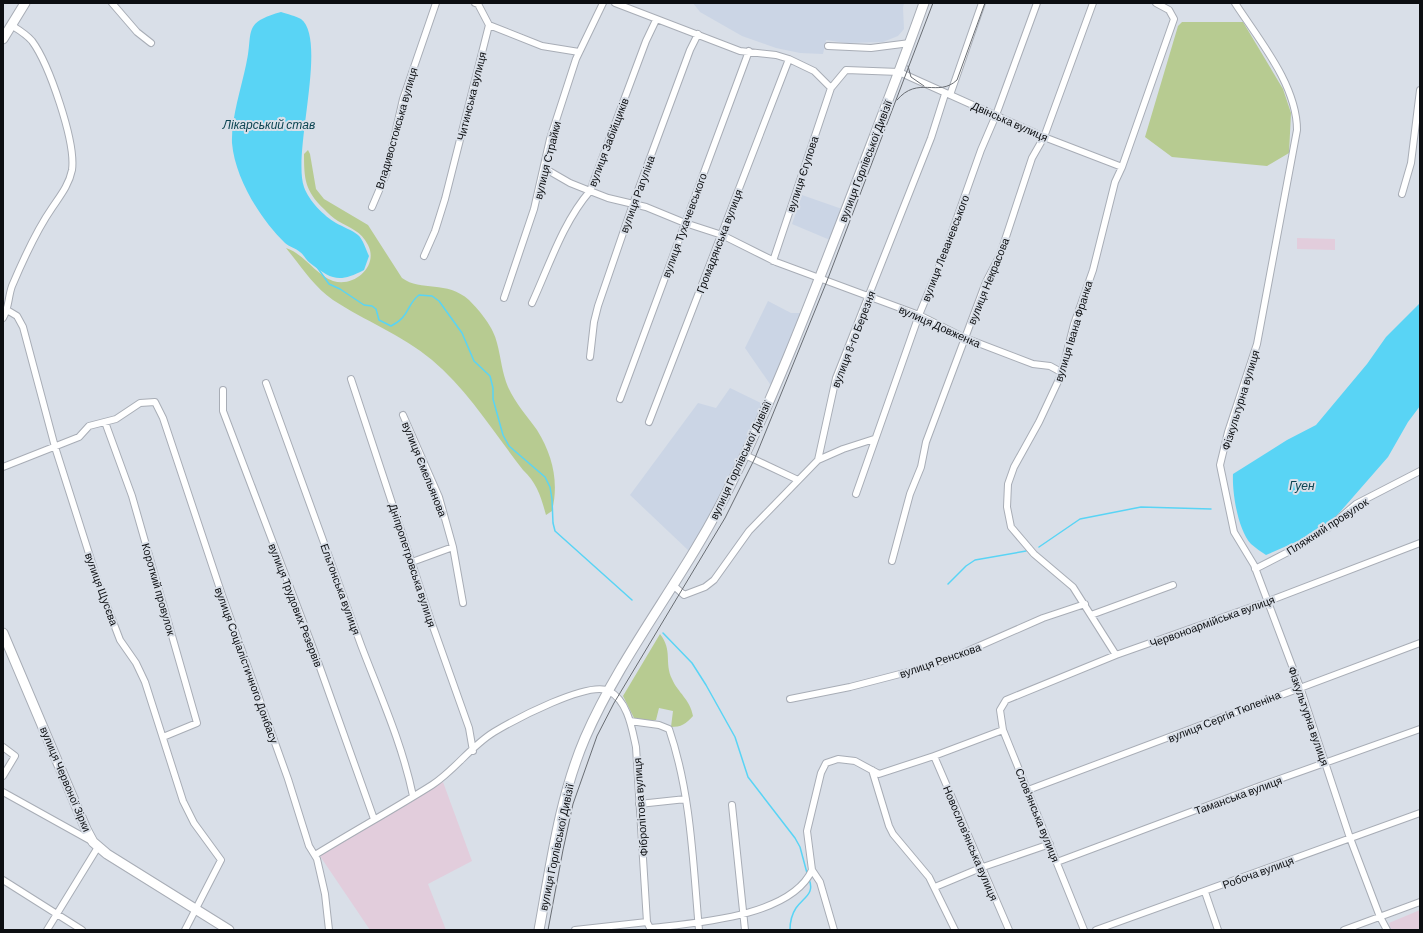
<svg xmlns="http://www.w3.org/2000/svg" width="1423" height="933" viewBox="0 0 1423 933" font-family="Barlow,sans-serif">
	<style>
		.built { fill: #cbd5e5 }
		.education { fill: #e2cddc }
		.green { fill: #b7cb91 }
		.water { fill: #59d4f5 }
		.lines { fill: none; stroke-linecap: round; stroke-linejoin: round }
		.stream { stroke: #59d4f5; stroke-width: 1.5 }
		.street-casing { stroke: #a8adb6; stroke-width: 8 }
		.secondary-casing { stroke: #a8adb6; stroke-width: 11 }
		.street { stroke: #fff; stroke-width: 6 }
		.secondary { stroke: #fff; stroke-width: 9 }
		.tram { stroke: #696d73; stroke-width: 1 }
		.labels { text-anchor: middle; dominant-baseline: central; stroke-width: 4; stroke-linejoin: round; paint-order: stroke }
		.street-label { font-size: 11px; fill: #0c0e11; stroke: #d9dfe8 }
		.water-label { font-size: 12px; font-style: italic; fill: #0c4451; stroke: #d9dfe8 }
	</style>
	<rect width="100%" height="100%" fill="#d9dfe8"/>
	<!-- built -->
	<path class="built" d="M693,3H904L903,8L904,29L898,36L883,42L846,43L826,40L823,54L800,53L776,48L742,36L700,12Z
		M802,195L842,209L830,240L792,224Z
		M768,301L791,313H803L772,387L745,348Z
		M730,388L765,405L726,488L689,551L630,495L698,403L716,408Z"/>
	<!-- education -->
	<path class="education" d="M1297,238L1335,239V250L1297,249Z
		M443,782L472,861L428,884L446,930H370L320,856Z
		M1420,910V930H1391L1389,923Z"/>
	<!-- green -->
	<path class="green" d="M1182,22H1243L1283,89L1291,113L1289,153L1267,166L1172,157L1145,137L1178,26Z
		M308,150L310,154L316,189L324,199L368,225L402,278C421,292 447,280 469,300C480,311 494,328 497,343C501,358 502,373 508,387C516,404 527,416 537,430C553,456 559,482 552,511L546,515C541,497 537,483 523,470C494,433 468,390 432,360C402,335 365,321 333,300C314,287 300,265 286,248C304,254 315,274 333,281C354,288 379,266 368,245C361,231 350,228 338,221C333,218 328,213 324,209C305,191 304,179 304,154Z
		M660,634C673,651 664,662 672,679C678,693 690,699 693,716C686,724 681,727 671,727L673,711L659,708L656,720L637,724L623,696Z"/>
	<!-- water -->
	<path class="water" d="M281,12C287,14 296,16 301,19C328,40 292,153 304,187C309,201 324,216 336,223C343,227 352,230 358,235C363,239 366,250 369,256L364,270C339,283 332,280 310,263C306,260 304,255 300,252C296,248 289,247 285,243C260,219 235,178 232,143C231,119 241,89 246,65C254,32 241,23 281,12Z
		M1420,303V406L1408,422L1388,457L1333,520L1298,541L1266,555C1261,552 1256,548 1251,544C1238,530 1232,493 1233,474L1287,440L1316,425L1367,364L1386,337Z"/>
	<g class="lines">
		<!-- stream -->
		<path class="stream" d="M317,267L329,284L340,289L364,305L372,306L376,309L379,320L391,326C410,317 406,305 419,295L432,296L439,301L462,333L474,361L490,376L493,388V399L503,435L509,446L545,477L550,487L552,499L553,523L555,531L632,600
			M1039,547L1080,519L1141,507L1211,509
			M948,584L966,566L975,560L1026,551
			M663,633L692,663L706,685L735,737L748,777L795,838L800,847L807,873
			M790,930C790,923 792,914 796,908C804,897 815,894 809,879"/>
		<defs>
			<path id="street" d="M112,3L137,32L151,43
				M475,3L478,4L489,25
				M615,3L740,51L776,55L789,59L814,71L831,88L846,70L899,72L1044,137L1122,167
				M1235,3C1259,40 1297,85 1297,130L1257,344L1228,432L1220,465L1221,470L1234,532L1254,565L1300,687L1350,838L1380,917L1387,930
				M828,46L871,48L910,43
				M950,95L982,3
				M544,168L570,183L590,191L608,198L646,207L685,223L722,235L776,262L919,315L965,338L1033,364L1050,366L1061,372
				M1402,194L1411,163L1420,90
				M372,207L386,174L403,99L436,3
				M424,256L435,231L445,199L489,25L542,46L579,52
				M773,261L831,88
				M504,298L534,209L550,139L576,59L603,3
				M532,303C549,266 563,222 590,191L646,41L656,20
				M7,310L17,316L23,327L55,447L99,585L120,640L136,663L145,682L183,801L194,823L221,860L185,930
				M3,318C9,308 8,297 12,286C23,260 36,231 52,208C60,196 69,185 72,170C76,142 49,64 32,41C26,34 19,30 11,25
				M590,357L594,322L598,306L633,204L690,50L698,34
				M351,379L431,621L469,728L473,751
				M266,383C298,470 329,558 361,645C380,695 402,743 413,796
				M223,390V411L313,648L374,819
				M620,399L749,51
				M403,415L439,497L453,547L463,603
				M105,422L132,496L197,723L163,737
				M649,422L789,59
				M745,455L798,480
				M818,460L843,449L874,439
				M3,467L79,437L89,426L116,419L140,403L155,402L163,418L222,595L288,779L309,846L317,859L325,894L329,930
				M856,494L919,315L943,257L981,150L996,115L1037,3
				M892,561L910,494L921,467L926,442L986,282L1000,255L1032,158L1044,137L1093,3
				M412,562L453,547
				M1255,569L1290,551L1328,528L1356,504L1420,471
				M673,585L684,595L705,587L714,580L749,531L818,460L836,378L931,138L945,94
				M1091,615L1173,585
				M1116,655L1073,587L1034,554L1011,527L1007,507L1008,484L1014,467L1039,422L1061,375L1074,324L1093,270L1115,182L1122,167L1174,19L1169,10L1156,3
				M790,699L850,687L923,668L961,654L1043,618L1085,604
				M630,721L659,725L669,729C691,793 693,863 699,930
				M3,747L15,756L3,776
				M934,756L1009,930
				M872,770L889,826L893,834L929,877L955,930
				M1028,790C1159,742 1289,691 1420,643
				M3,792L93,842
				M639,804L686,799
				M732,805L745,930
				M315,855C354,831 394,809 432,785C455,770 471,746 494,732C514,720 589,680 609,691C628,701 632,729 636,747L647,922L651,930
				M1057,862L1260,786L1420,729
				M3,880L82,930
				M935,887L983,867L1050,844
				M1205,892L1218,930
				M651,928C695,923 791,917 812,870
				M47,930L98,847
				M575,930L647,922
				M834,930L820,882L812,870L807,831L821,773L826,763L838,759L855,761L879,774L934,756L1003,730
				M1084,930L1003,730L1000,710L1006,700L1116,655L1266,602L1420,543
				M1096,930L1420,813
				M1344,930L1420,902"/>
			<path id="secondary" d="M3,39L25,3
				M3,633L86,829L93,842L107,854L229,930
				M539,930C551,865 559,799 585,738C623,651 685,577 727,492C773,400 810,303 847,207C873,139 900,71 924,3"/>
		</defs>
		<!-- street casing -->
		<use href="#street" class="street-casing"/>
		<!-- secondary casing -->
		<use href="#secondary" class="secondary-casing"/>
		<!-- street -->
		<use href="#street" class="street"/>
		<!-- secondary -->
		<use href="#secondary" class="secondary"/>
		<!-- tram -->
		<path class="tram" d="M908,66L911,77L924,86
			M897,100C918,75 938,98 957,80L985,3
			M548,930L563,850L573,804L597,736L614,703L725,518L755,458L827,281L933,3"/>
	</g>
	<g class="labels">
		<!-- street labels -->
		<g class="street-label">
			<text transform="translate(471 96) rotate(-76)">Читинська вулиця</text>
			<text transform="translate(1010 121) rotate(24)">Двінська вулиця</text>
			<text transform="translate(396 128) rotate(-74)">Владивостокська вулиця</text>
			<text transform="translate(608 142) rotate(-69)">вулиця Забійщиків</text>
			<text transform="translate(547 160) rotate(-76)">вулиця Страйки</text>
			<text transform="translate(865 161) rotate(-69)">вулиця Горлівської Дивізії</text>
			<text transform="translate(802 174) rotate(-72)">вулиця Єгупова</text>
			<text transform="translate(637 194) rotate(-70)">вулиця Рагуліна</text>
			<text transform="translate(684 225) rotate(-70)">вулиця Тухачевського</text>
			<text transform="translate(719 241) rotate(-69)">Громадянська вулиця</text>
			<text transform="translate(945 248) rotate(-69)">вулиця Леваневського</text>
			<text transform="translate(988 281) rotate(-68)">вулиця Некрасова</text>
			<text transform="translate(940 326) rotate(24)">вулиця Довженка</text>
			<text transform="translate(1073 331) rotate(-73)">вулиця Івана Франка</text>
			<text transform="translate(853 339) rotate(-69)">вулиця 8-го Березня</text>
			<text transform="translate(1240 400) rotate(-73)">Фізкультурна вулиця</text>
			<text transform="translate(740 460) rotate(-65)">вулиця Горлівської Дивізії</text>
			<text transform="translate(425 469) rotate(68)">вулиця Ємельянова</text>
			<text transform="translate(1327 526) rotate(-33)">Пляжний провулок</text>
			<text transform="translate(413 565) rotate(72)">Дніпропетровська вулиця</text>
			<text transform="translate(102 589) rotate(70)">вулиця Щусєва</text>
			<text transform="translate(159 589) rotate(74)">Короткий провулок</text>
			<text transform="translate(341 589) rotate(70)">Ельтонська вулиця</text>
			<text transform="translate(296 605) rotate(69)">вулиця Трудових Резервів</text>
			<text transform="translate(1212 621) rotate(-20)">Червоноармійська вулиця</text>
			<text transform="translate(940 660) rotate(-19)">вулиця Ренскова</text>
			<text transform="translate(247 665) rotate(70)">вулиця Соціалістичного Донбасу</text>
			<text transform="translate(1224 716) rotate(-22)">вулиця Сергія Тюленіна</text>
			<text transform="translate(1309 716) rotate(71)">Фізкультурна вулиця</text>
			<text transform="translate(66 779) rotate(67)">вулиця Червоної Зірки</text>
			<text transform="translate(1238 795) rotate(-20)">Таманська вулиця</text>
			<text transform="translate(640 807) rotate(-94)">Фібролітова вулиця</text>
			<text transform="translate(1038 815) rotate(68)">Слов'янська вулиця</text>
			<text transform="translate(971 843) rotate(67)">Новослов'янська вулиця</text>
			<text transform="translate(556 847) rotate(-78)">вулиця Горлівської Дивізії</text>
			<text transform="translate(1258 872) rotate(-20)">Робоча вулиця</text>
		</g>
		<!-- water labels -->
		<g class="water-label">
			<text x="269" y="124">Лікарський став</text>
			<text x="1302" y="485">Гуен</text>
		</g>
	</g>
	<!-- border -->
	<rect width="1423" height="933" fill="none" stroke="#0c0e11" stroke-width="8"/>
</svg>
